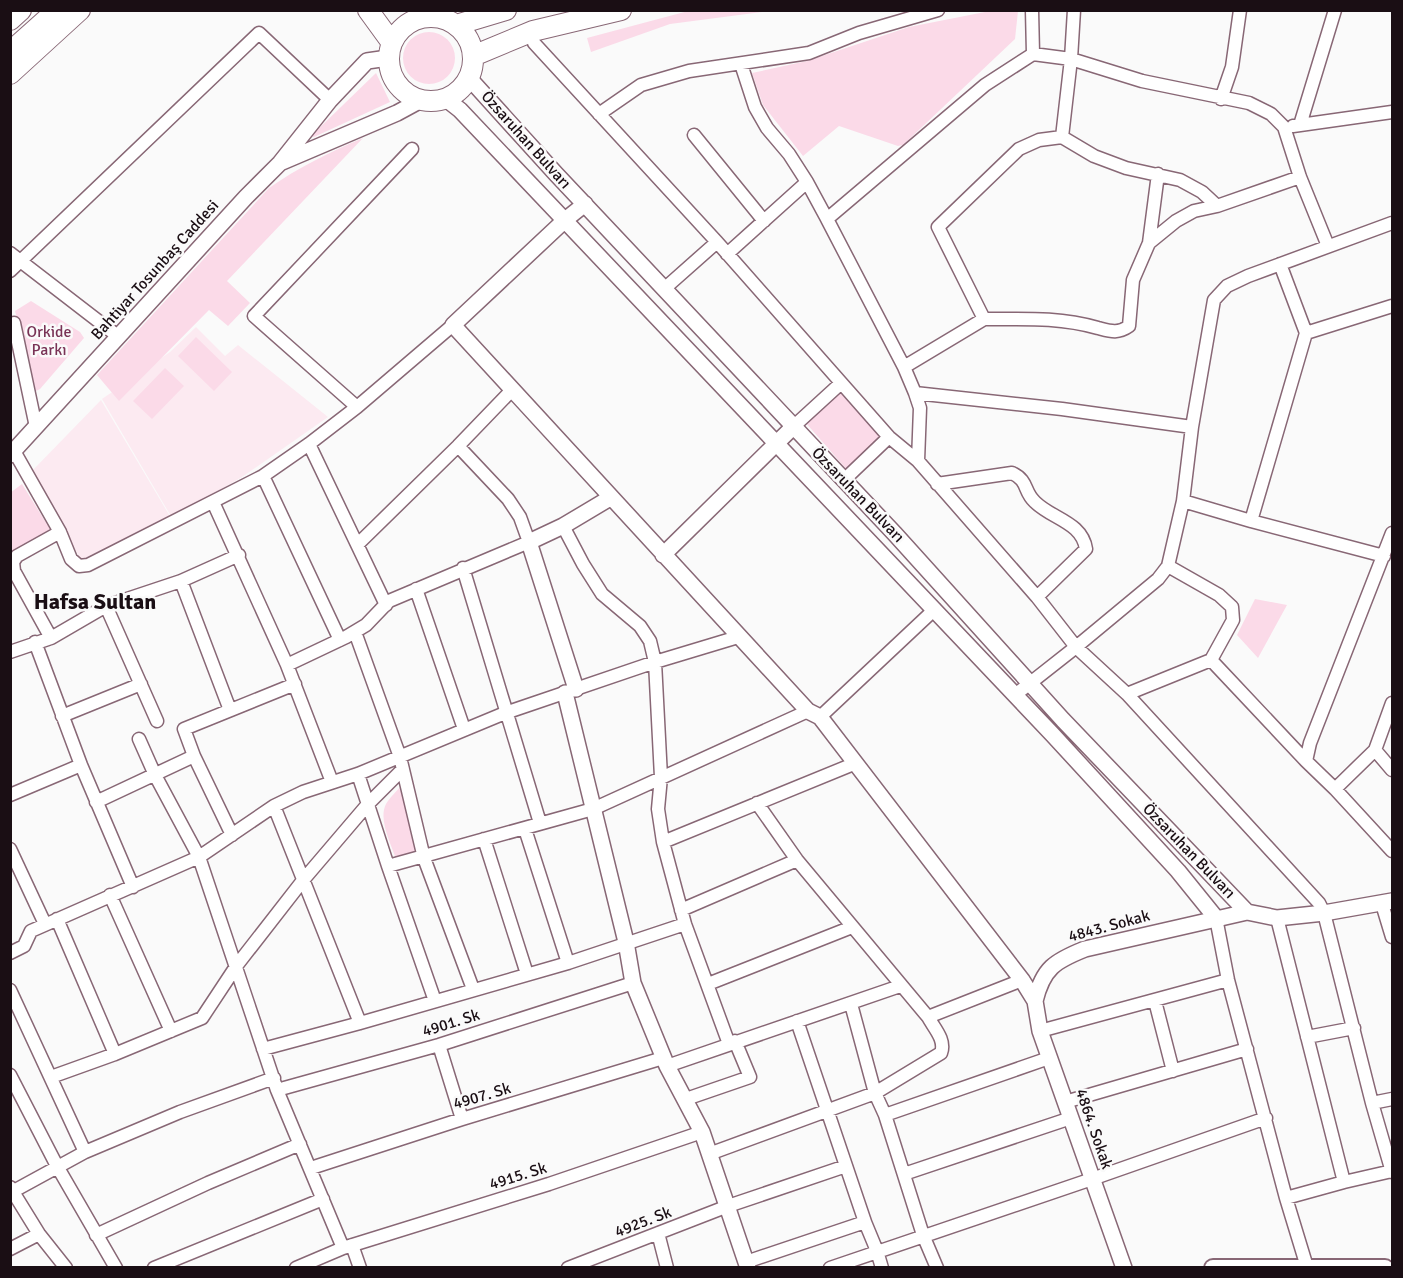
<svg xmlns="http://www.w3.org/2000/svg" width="1403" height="1278" viewBox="0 0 1403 1278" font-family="Signika,sans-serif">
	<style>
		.built { fill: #fceaf1 }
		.green { fill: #fbdae8 }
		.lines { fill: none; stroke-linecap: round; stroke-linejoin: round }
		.minor-casing { stroke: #886775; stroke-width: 15 }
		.tertiary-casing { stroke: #886775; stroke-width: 18 }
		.secondary-casing { stroke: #886775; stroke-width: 20 }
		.primary-casing { stroke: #886775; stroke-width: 22 }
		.trunk-casing { stroke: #886775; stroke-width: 22 }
		.minor { stroke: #fff; stroke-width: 12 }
		.tertiary { stroke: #fff; stroke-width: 15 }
		.secondary { stroke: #fff; stroke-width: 16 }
		.primary { stroke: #fff; stroke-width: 20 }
		.trunk { stroke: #fff; stroke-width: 20 }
		.labels { text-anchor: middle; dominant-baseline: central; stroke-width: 5; stroke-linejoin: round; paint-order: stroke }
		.street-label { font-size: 16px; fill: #1a0e14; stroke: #fafafa }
		.park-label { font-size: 16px; fill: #793356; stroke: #fafafa }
		.district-label { font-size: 22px; font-weight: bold; fill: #1a0e14; stroke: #fafafa }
	</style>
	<rect width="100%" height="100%" fill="#fafafa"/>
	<!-- built -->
	<path class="built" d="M196,327L225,356L238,345L328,417L242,477L172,518L102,399L170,352Z
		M101,400L171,518L81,560L32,471Z"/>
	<!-- green -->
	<path class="green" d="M692,10L769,11L670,24L591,52L587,38Z
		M990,11H1018L1015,39L903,145L898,146L839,126L803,156L763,105L752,73L807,61L909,27Z
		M403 58a26 26 0 1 1 52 0a26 26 0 1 1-52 0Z
		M376,73L390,102L314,137L311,136Z
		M363,138L227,281L250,303L228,326L209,310L119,401L97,375L269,188C299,167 330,152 363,138Z
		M31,301L80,332L84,338L40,389L36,391L15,311Z
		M196,337L232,372L214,391L178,356Z
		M165,368L184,386L152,419L133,401Z
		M840,390L882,435L848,471L805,422Z
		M22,484L50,529L11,556L10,493Z
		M1255,599L1287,605L1258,658L1237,635Z
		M402,785L418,851L396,859C391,844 378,819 386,804C390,797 397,791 402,785Z"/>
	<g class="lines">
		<defs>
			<path id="minor" d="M1032,10L1033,54
				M534,43L717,242L889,437L918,461
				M741,64L755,107L767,128L789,154L807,182L827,219
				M1221,99L1232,67L1240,10
				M599,114L641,85L689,71L809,53L859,33L938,10
				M1300,125L1335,10
				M1293,126L1392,112
				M694,135L764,221
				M1062,137L1071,59L1074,10
				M1217,206L1202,192L1180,180L1126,168L1094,156L1062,137L1039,140L1019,149L938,227L984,319C1024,319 1059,317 1098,328C1110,331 1118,334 1129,326L1133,280L1149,243L1176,221L1194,211L1217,206L1300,177
				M1149,243L1158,174
				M1328,246L1300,177L1284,127L1271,114L1249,103L1142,81L1071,59L1033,54L985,85L827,219L904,367L915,393L920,408L918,461L1037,597L1076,647L1127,694L1319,903L1324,913L1372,1103L1392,1172
				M10,253L119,337
				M727,254L807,182
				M10,271L259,33L330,100
				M664,289L717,242
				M10,324L14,323L36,427
				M1306,333L1392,306
				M904,367L984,319
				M915,393L1062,409L1192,427
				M357,407L254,316L412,149
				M793,427L840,384
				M309,444L386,605
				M14,451L60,532L71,559L79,566L88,565L263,476L309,444L357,407L453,325
				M263,476L340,640
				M844,480L889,437
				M937,484L1012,473C1029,481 1023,491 1035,502C1052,519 1082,522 1086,549L1037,597
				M1183,501L1251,521L1384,556
				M213,502L287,665L332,782
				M1251,521L1306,333L1280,264
				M563,526L583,564L602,594L640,626L650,641L655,662L661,777L658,809L663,842L685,924L729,1044
				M1392,533L1310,743L1306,761L1335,789L1392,851
				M358,544L458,446L511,391
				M463,568L540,823
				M181,581L230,710
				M416,589L464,729
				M106,606L157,721
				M355,632L400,757L424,858L473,989
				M51,638L14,571L13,562L17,556L60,532
				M35,642L81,765L133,887
				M10,652L51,638L106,606L181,581L239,555
				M1211,660L1306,761
				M287,665L346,637L366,625L389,601L529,542L520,517L508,499L458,446
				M1127,694L1211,660L1233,620L1232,607L1219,595L1168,566
				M1015,695L1076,647L1158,579L1168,566L1183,501L1192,427L1214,300L1227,286L1248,276L1392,223
				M62,716L141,684
				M820,717L935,609
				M139,739L155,775L199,857L277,1090L343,1248
				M1375,750L1392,770
				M358,774L388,866L435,1001
				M1335,789L1375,750L1392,703
				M10,795L81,765
				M96,802L194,756
				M274,806L360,1023
				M525,829L568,963
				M232,835L194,756L184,729L295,684
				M484,839L527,974
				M663,842L856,763
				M10,849L45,924
				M388,866L593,809L808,711
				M110,895L171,1031
				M1382,904L1392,937
				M681,910L797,860
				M1216,918L1228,980L1286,1198L1307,1267
				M1277,918L1344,1182L1392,1171
				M57,919L115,1054
				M10,953L24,946L31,931L199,857L274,806L303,792L358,774L505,713L655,662L738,637
				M708,984L852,927
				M10,990L85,1152
				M1155,1001L1173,1071
				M851,1004L875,1093L885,1115L923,1235L937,1268
				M928,1017L1022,980
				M797,1021L865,1222L877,1251L882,1268
				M1040,1031L1228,980
				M1307,1037L1354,1028
				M439,1045L462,1119
				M263,1049L360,1023L568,963L685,924
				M667,1066L900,986
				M10,1075L57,1166L116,1268
				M51,1077L115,1054L202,1018L237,965L304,879L368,804L403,769
				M277,1090L439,1045L633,983
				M686,1099L750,1077L735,1041
				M1065,1102L1247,1049
				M1372,1103L1392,1099
				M885,1115L1049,1058
				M709,1154L875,1093L941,1053C946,1040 934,1028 928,1017L797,860L757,803
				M311,1168L462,1119L663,1058
				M904,1174L1071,1118
				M10,1187L39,1234L66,1268
				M10,1193L85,1152L180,1112L274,1078
				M1286,1198L1344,1182
				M658,1233L667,1268
				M96,1235L208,1183L300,1144
				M352,1245L360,1268
				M10,1249L39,1234
				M746,1262L865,1222
				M154,1268L323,1199
				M296,1268L343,1248L549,1184L702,1132
				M568,1268L728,1206L846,1166
				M830,1268L1092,1179L1266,1118"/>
			<path id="tertiary" d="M469,78L556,174L895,534L1063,720L1247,912
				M446,99L460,110L1052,734L1178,871L1216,918
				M282,162L397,113L421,100
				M585,204L565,220L453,325L808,711L820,717L1022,980L1035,1001L1040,1031L1124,1268
				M10,455L246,197L280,163L330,100L367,61L388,58
				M663,555L793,427
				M576,689L529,542L563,526L610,498
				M565,693L626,942L633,983L667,1066L702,1132L748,1268
				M1035,1001C1043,968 1055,961 1085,949L1247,912L1277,918L1324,913L1392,901"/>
			<path id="secondary" d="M1213,1268H1385"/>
			<path id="primary" d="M368,10L392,43
				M389 59a42 42 0 1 1 84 0a42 42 0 1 1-84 0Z
				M456,25L506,10
				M473,56L533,31L621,10"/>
			<path id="trunk" d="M10,20L21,10
				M10,52L57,10
				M10,74L80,10"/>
		</defs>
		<!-- minor casing -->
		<use href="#minor" class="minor-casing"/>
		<!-- tertiary casing -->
		<use href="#tertiary" class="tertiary-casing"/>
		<!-- secondary casing -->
		<use href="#secondary" class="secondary-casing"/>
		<!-- primary casing -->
		<use href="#primary" class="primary-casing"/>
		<!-- trunk casing -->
		<use href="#trunk" class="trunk-casing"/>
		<!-- minor -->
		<use href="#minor" class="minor"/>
		<!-- tertiary -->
		<use href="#tertiary" class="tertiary"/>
		<!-- secondary -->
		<use href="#secondary" class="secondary"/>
		<!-- primary -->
		<use href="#primary" class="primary"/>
		<!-- trunk -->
		<use href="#trunk" class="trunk"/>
	</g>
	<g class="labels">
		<!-- street labels -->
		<g class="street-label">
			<text transform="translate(526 140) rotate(48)">Özsaruhan Bulvarı</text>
			<text transform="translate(155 270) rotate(-48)">Bahtiyar Tosunbaş Caddesi</text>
			<text transform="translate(858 495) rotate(46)">Özsaruhan Bulvarı</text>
			<text transform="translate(1189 851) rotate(46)">Özsaruhan Bulvarı</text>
			<text transform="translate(1109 926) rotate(-15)">4843. Sokak</text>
			<text transform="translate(451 1023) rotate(-17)">4901. Sk</text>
			<text transform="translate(482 1096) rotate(-16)">4907. Sk</text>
			<text transform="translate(1094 1129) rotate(71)">4864. Sokak</text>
			<text transform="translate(518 1176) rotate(-17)">4915. Sk</text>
			<text transform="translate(643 1222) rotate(-21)">4925. Sk</text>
		</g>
		<!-- park labels -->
		<g class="park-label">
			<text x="49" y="332">Orkide<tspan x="49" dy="18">Parkı</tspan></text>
		</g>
		<!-- district labels -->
		<g class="district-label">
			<text x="95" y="601">Hafsa Sultan</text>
		</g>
	</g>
	<!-- border -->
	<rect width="1403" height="1278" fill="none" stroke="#1a0e14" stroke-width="24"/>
</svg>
